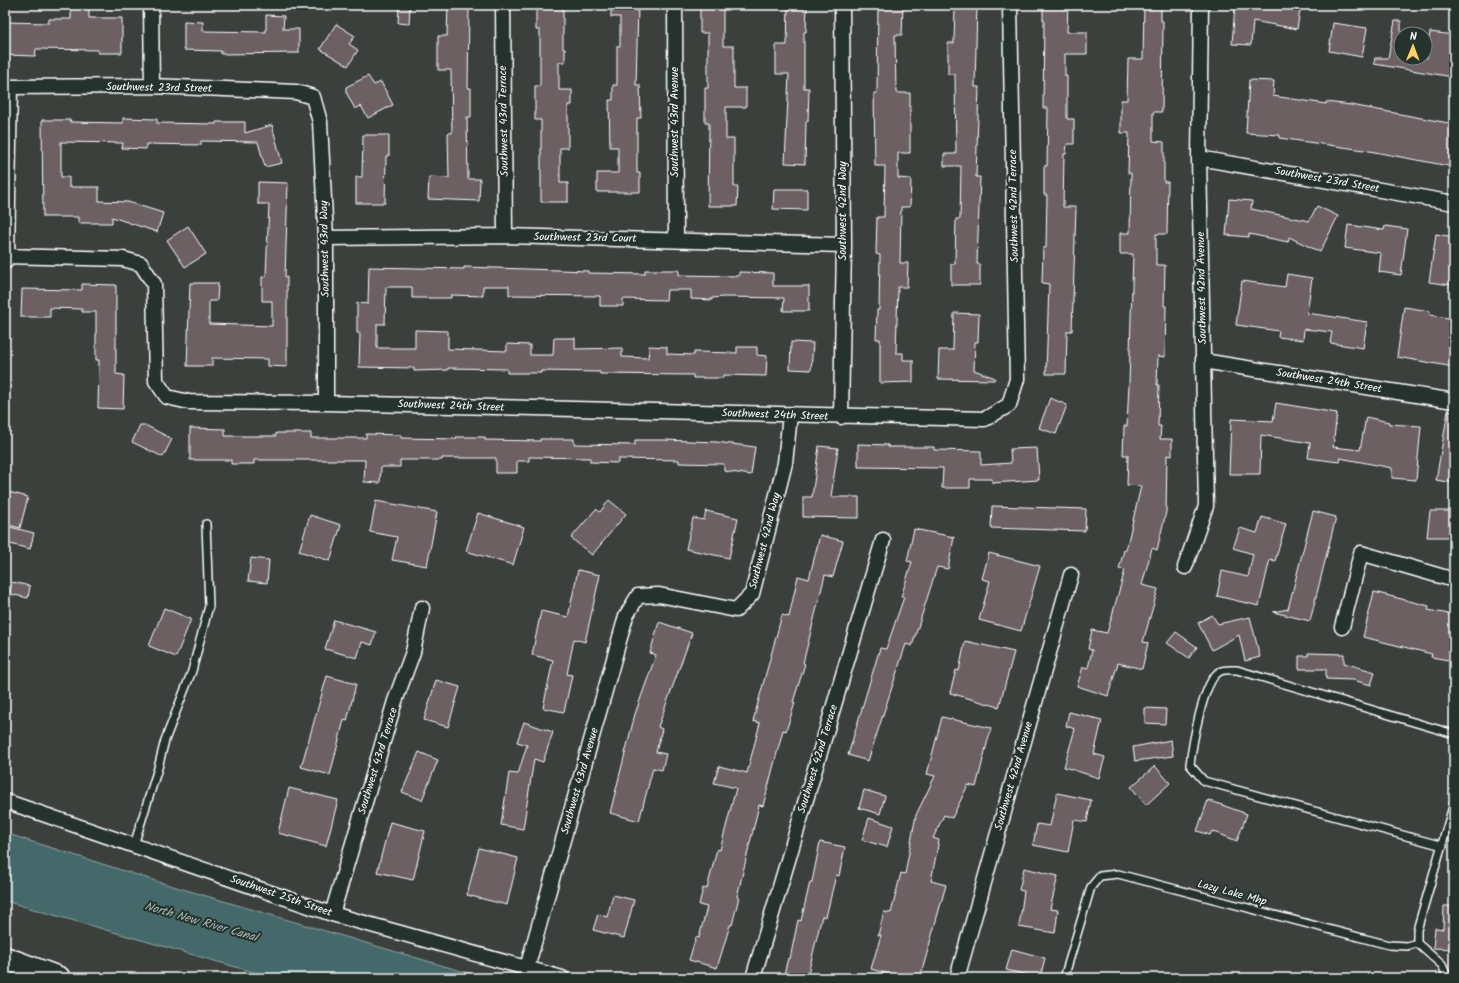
<svg xmlns="http://www.w3.org/2000/svg" width="1459" height="983" viewBox="0 0 1459 983" font-family="Kalam,sans-serif">
	<style>
		.water { fill: #45696a; stroke: #8fa5a6 }
		.building { fill: #6c6063; stroke: #fff }
		.lines { fill: none; stroke-linecap: round; stroke-linejoin: round }
		.lane-casing { stroke: #fff; stroke-width: 10 }
		.street-casing { stroke: #fff; stroke-width: 17 }
		.primary-casing { stroke: #fff; stroke-width: 25 }
		.lane { stroke: #26332d; stroke-width: 7 }
		.street { stroke: #26332d; stroke-width: 14 }
		.primary { stroke: #26332d; stroke-width: 22 }
		.labels { text-anchor: middle; dominant-baseline: central; stroke-width: 4; stroke-linejoin: round; paint-order: stroke }
		.street-label { font-size: 11px; fill: #fff; stroke: #26332d }
		.water-label { font-size: 12px; font-style: italic; fill: #abbcbc; stroke: #26332d }
	</style>
	<rect width="100%" height="100%" fill="#3b403d"/>
	<filter id="ink" filterUnits="userSpaceOnUse"><feTurbulence type="fractalNoise" baseFrequency=".025" numOctaves="2"/><feDisplacementMap in="SourceGraphic" scale="8" xChannelSelector="R" yChannelSelector="G"/><feConvolveMatrix kernelMatrix="1 2 1 2 8 2 1 2 1" color-interpolation-filters="sRGB"/></filter>
	<g filter="url(#ink)">
		<!-- water -->
		<path class="water" d="M5,833L159,882L485,978H274L5,901Z"/>
		<!-- building -->
		<path class="building" d="M71,5H89V18H122V53H98V50L36,49L35,56L5,55V22L49,23V19H71Z
			M399,5H410L409,24L398,23Z
			M448,5H469L468,88H471V117H467L468,179H480L479,201L428,199L429,177L449,178L448,133H452L451,70H438V36H447Z
			M536,5H563V49H565V62H559V90H572V105H568V148H560V183H568V202H541V120H535V86H540V30H536Z
			M611,5H638L636,85H640L641,118H637V173H640V192H597V173H618V147H610L609,100H613V85H617V46H620V17H611Z
			M700,5H723V46H734V88H746V107H726V139H734V187H738L737,206H708L709,123H705V88H708V33H700Z
			M788,5H807L806,32H804V88H809L808,121H806L805,164L785,163L789,74H776V45H787Z
			M878,5H903L902,35H895L896,93H910V153H898V178L911,179L910,207H901L900,263H908L907,287H898L896,353H903V360H913V382L880,383V339H876L877,310H879L880,255L876,254L877,217H884L885,166H875L874,93H877Z
			M955,5H977L975,87H979L976,177H980L977,264H980V285H951V264H955L956,219H960L961,166H944V154H956L955,74H948V43H954Z
			M1043,5H1068L1067,32H1087V54H1065V76H1067V119H1074V144H1067L1066,154H1064L1063,207H1076L1072,331H1067L1066,374H1046L1049,284L1042,283L1043,248H1046L1047,195H1044V166H1047L1048,108H1043L1044,20H1043Z
			M1144,5H1161V21H1163L1162,112H1153V141L1164,142V182H1168L1167,234H1156V265H1165L1164,306H1166L1165,357L1158,356L1157,385H1159L1158,426H1161L1160,439H1172V456L1167,455L1166,512L1157,550L1152,548L1142,585L1158,589L1143,642L1148,643L1142,669L1118,663L1108,696L1077,686L1083,667L1088,668L1092,650L1088,649L1092,630L1107,633L1125,570L1119,569L1124,550H1126L1141,486L1127,485L1128,455H1123L1124,426H1127L1129,384L1133,254H1120V233H1130L1131,173H1128L1129,133H1121V100H1127L1128,59H1143Z
			M1235,5H1270L1300,10L1297,29L1253,21L1251,45L1232,44Z
			M266,15L284,16L283,29H299V53L221,54V51L184,50V21L203,22V31L266,32Z
			M1395,21H1401V58H1427L1430,32L1454,35L1453,77L1374,64L1375,58H1388Z
			M1333,23L1367,28L1362,57L1329,51Z
			M336,24L355,36L349,44L358,50L348,66L320,49Z
			M368,76L374,85L381,82L393,105L368,118L361,106L355,109L346,92V87Z
			M1249,80L1274,81L1273,96L1326,104V102L1351,105L1454,124V167L1364,150L1279,138L1280,135L1246,133Z
			M123,118L157,119V123L216,124V122H245V133L272,125L282,163L265,167L258,142L201,141V145L146,144V149L122,148L123,143L61,142V177H69V187H99V201L128,202L163,213L157,232L112,217V223H78V217H43L42,120H71L70,122L123,123Z
			M363,135H389V156H386L385,203H356V177H362Z
			M258,182L288,183L285,277H287V367L268,366V359L212,358V366H187L190,283H218L217,301H209V324L272,326V301H262V277H266L269,204H258Z
			M774,189H807V210L773,209Z
			M1229,199L1252,201L1251,209L1309,221L1317,206L1338,216L1320,252L1289,237L1288,242L1249,234V237L1226,235Z
			M1348,225L1384,230L1385,226L1407,229L1401,275L1379,272L1381,253L1345,248Z
			M188,226L206,254L185,267L167,240Z
			M1436,234L1454,237V266L1451,285L1429,282Z
			M369,267L464,269V267L588,271V273L645,274V270H679V275L739,276V272L773,273V286H809V311H783L784,298L724,297L712,298V300L691,299V290H667L666,300L623,299V306H600V296L509,295V286H483V296L451,295V298H412V287H386L385,324H377V348H415V330L448,331V349L507,351V344L530,345V355H553L554,338H575V349L622,348V357L648,358L649,346L667,347V354L694,355V352L737,353V347H757V355L767,356L766,376L723,375V378H693V375L600,374V372L541,371V373H507V369L448,368V370L414,371V368L359,367L360,333H357V303L368,304Z
			M1287,274L1312,278L1307,313L1367,322L1363,348L1330,343L1332,332L1304,329L1303,340L1278,337L1279,331L1236,325L1242,281L1285,287Z
			M82,284L116,285V374L124,375L123,409L98,408L99,360H96V312H82V309L50,308V317H21L22,289L82,290Z
			M1404,307L1430,311V315L1454,319V367L1397,357Z
			M954,313L979,314L978,342H975L974,370L995,378L994,380L938,379L939,350H953Z
			M791,342L813,343L811,370L790,369Z
			M1050,398L1067,405L1056,434L1039,428Z
			M1276,403L1337,413L1333,447L1360,450L1366,417L1389,422V424L1421,426L1416,480L1392,478V468L1340,458L1339,462L1308,458L1310,443L1261,435L1260,474H1229L1231,419L1273,421Z
			M1448,411L1454,412V483L1436,480Z
			M140,425H145L172,439L163,457L132,442Z
			M190,428L225,429V436H276V433H311V438H366V434L401,435V438L456,439V437H485V440L540,441V439H574V444L635,445V440H664L716,442L755,447L751,475L724,471V464L679,463V460L618,459V463L590,462V458L529,457V461H517V473H496V458H442V460H400V467H381L380,483L364,482L365,460H254V464H231V460H190Z
			M858,444L888,445V447H934V450L981,451V465L1011,463L1010,449L1037,448L1039,480L992,483V479H970V488H942L943,468L858,467Z
			M819,446L838,448L831,497H859V518L803,517V497H812Z
			M5,491L28,497L20,528L5,524Z
			M609,500L626,514L592,555L571,538L596,509L600,512Z
			M376,501L437,512L427,566L392,560L397,537L370,532Z
			M992,506L1086,509L1085,531L991,528Z
			M706,511L738,518L729,558L686,549L693,518L704,520Z
			M1313,511L1336,517L1310,621L1273,612L1288,609Z
			M1430,511H1454V537H1427Z
			M478,513L524,527L513,565L466,551Z
			M310,515L341,525L330,561L299,551Z
			M1262,517L1286,524L1275,561L1270,559L1259,606L1217,596L1222,571L1248,577L1253,554L1233,548L1240,528L1257,533Z
			M10,527L34,533L30,549L6,543Z
			M914,529L954,537L948,569L937,567L912,646L906,644L868,761L848,755L880,648L886,649L904,597H901L912,562L907,561Z
			M820,535L843,541L833,577L825,575L803,663L805,664L793,702L795,703L786,731L783,730L763,806L759,805L737,897H739L732,925H730L717,968L689,960L696,937L699,938L707,907L699,905L703,888L707,889L717,849L720,850L736,788L714,783L719,766L747,773L760,723L753,721L782,615L789,617L798,576L809,579Z
			M989,553L1040,566L1021,631L979,620L990,581L982,579Z
			M251,558L269,560L267,583L248,581Z
			M578,570L600,575L585,642L574,639L567,674L572,675L564,712L543,708L553,660L532,655L541,611L568,617Z
			M12,582L30,586L28,598L10,594Z
			M1374,592L1429,606L1428,610L1454,615V661L1431,657L1432,654L1363,637Z
			M164,608L191,619L176,657L149,646Z
			M1212,615L1218,624L1250,617L1260,657L1245,661L1239,635L1212,650L1198,623Z
			M334,620L376,632L372,645L362,642L357,658L325,649Z
			M659,622L692,633L658,727L662,729L656,752L666,754L662,770L653,768L639,821L610,813L635,714L656,655L650,653Z
			M1176,632L1197,647L1189,658L1167,643Z
			M965,641L1014,652L999,707L950,693L956,670L959,671Z
			M1308,653L1344,654V663L1375,672L1371,685L1353,680L1326,679V669H1299V656H1308Z
			M327,676L356,684L347,721L344,720L330,775L301,767Z
			M436,680L460,687L448,727L424,720Z
			M1145,708L1166,709L1165,724L1145,723Z
			M1069,712L1102,720L1094,754L1105,757L1099,778L1064,767L1075,729L1066,726Z
			M942,717L991,728L976,787L968,785L952,818L944,815L933,838L939,840L931,881L946,885L920,978H903L871,969L881,935H878L884,912L891,913L901,873L905,874L916,815L935,776L927,774Z
			M524,722L553,732L543,762L534,759L523,829L501,825L509,773L518,774L527,745L517,742Z
			M1171,740L1173,756L1135,761L1133,747Z
			M419,752L438,760L422,800L402,792Z
			M1155,766L1170,783L1146,805L1131,787Z
			M289,788L338,800L326,846L278,833Z
			M864,790L885,796L880,814L859,808Z
			M1057,793L1091,800L1087,822L1074,820L1068,852L1033,845L1037,824L1050,826Z
			M1208,800L1247,814L1237,841L1212,831L1210,835L1197,831Z
			M869,818L893,826L887,847L862,840Z
			M390,822L425,831L413,880L377,872Z
			M820,842L845,847L839,876L836,875L826,917L822,916L807,978H783L788,958L790,959L798,920L801,921L810,882H812Z
			M479,848L518,858L507,905L467,895Z
			M1024,868L1058,876L1050,909L1058,910L1055,933L1019,927L1024,891L1019,890Z
			M613,895L634,900L624,938L593,930L598,914L607,917Z
			M1444,906H1454V949L1433,948L1435,928L1443,929Z
			M1012,949L1045,958L1040,978L1006,970Z"/>
		<g class="lines">
			<defs>
				<path id="lane" d="M134,845L158,768L165,740L192,671L209,606L206,524
					M1443,846L1204,781L1190,765C1192,747 1203,681 1219,672C1223,669 1232,670 1237,670L1454,734
					M1417,943V930L1454,803
					M1064,978L1091,887L1100,876L1118,874L1389,945L1407,946L1417,943L1442,965L1448,978"/>
				<path id="street" d="M151,5L152,86
					M503,5L505,236
					M675,5L676,240
					M5,87L152,86L296,92L313,97L320,122L326,238V403
					M1199,158L1454,203
					M326,238L505,236L844,245
					M5,256L123,259L141,264L154,284L156,381L167,397L189,402L326,403L985,419L1009,405L1017,379L1010,5
					M5,262L7,256L10,87
					M1203,361L1454,401
					M841,417L844,245L842,5
					M1185,567L1206,506L1199,158L1201,5
					M1342,627L1361,553L1454,580
					M5,801L332,914L562,978
					M332,914L395,701L413,652L422,608
					M527,968L626,616L638,596L659,595L736,610L752,594L785,463L790,415
					M753,978L883,540
					M957,978L1071,575"/>
				<path id="primary" d="M5,958L59,978"/>
			</defs>
			<!-- lane casing -->
			<use href="#lane" class="lane-casing"/>
			<!-- street casing -->
			<use href="#street" class="street-casing"/>
			<!-- primary casing -->
			<use href="#primary" class="primary-casing"/>
			<!-- lane -->
			<use href="#lane" class="lane"/>
			<!-- street -->
			<use href="#street" class="street"/>
			<!-- primary -->
			<use href="#primary" class="primary"/>
		</g>
	</g>
	<g class="labels">
		<!-- street labels -->
		<g class="street-label">
			<text transform="translate(159 88) rotate(1)">Southwest 23rd Street</text>
			<text transform="translate(504 121) rotate(-91)">Southwest 43rd Terrace</text>
			<text transform="translate(675 122) rotate(-90)">Southwest 43rd Avenue</text>
			<text transform="translate(1327 180) rotate(10)">Southwest 23rd Street</text>
			<text transform="translate(1014 206) rotate(-91)">Southwest 42nd Terrace</text>
			<text transform="translate(843 211) rotate(-90)">Southwest 42nd Way</text>
			<text transform="translate(585 238) rotate(1)">Southwest 23rd Court</text>
			<text transform="translate(325 249) rotate(-91)">Southwest 43rd Way</text>
			<text transform="translate(1202 288) rotate(-91)">Southwest 42nd Avenue</text>
			<text transform="translate(1329 381) rotate(9)">Southwest 24th Street</text>
			<text transform="translate(451 406) rotate(2)">Southwest 24th Street</text>
			<text transform="translate(775 415) rotate(2)">Southwest 24th Street</text>
			<text transform="translate(765 541) rotate(-76)">Southwest 42nd Way</text>
			<text transform="translate(818 759) rotate(-73)">Southwest 42nd Terrace</text>
			<text transform="translate(378 761) rotate(-73)">Southwest 43rd Terrace</text>
			<text transform="translate(1014 776) rotate(-74)">Southwest 42nd Avenue</text>
			<text transform="translate(580 781) rotate(-74)">Southwest 43rd Avenue</text>
			<text transform="translate(1232 893) rotate(15)">Lazy Lake Mhp</text>
			<text transform="translate(281 896) rotate(19)">Southwest 25th Street</text>
		</g>
		<!-- water labels -->
		<g class="water-label">
			<text transform="translate(201 922) rotate(16)">North New River Canal</text>
		</g>
	</g>
	<!-- margin -->
	<rect width="1459" height="983" fill="none" stroke="#26332d" stroke-width="20"/>
	<rect x="10" y="10" width="1439" height="963" fill="none" stroke="#fff" stroke-width="1.5" filter="url(#ink)"/>
	<!-- north arrow -->
	<g transform="translate(1413 46) rotate(1)"><circle r="19" fill="#26332d" stroke="#7d8581"/>
	<path d="M0-3L7 15L0 10L-7 15Z" fill="#ffd166"/>
	<text y="-6" font-size="11" font-weight="bold" text-anchor="middle" fill="#ffffff">N</text>
	</g>
</svg>
